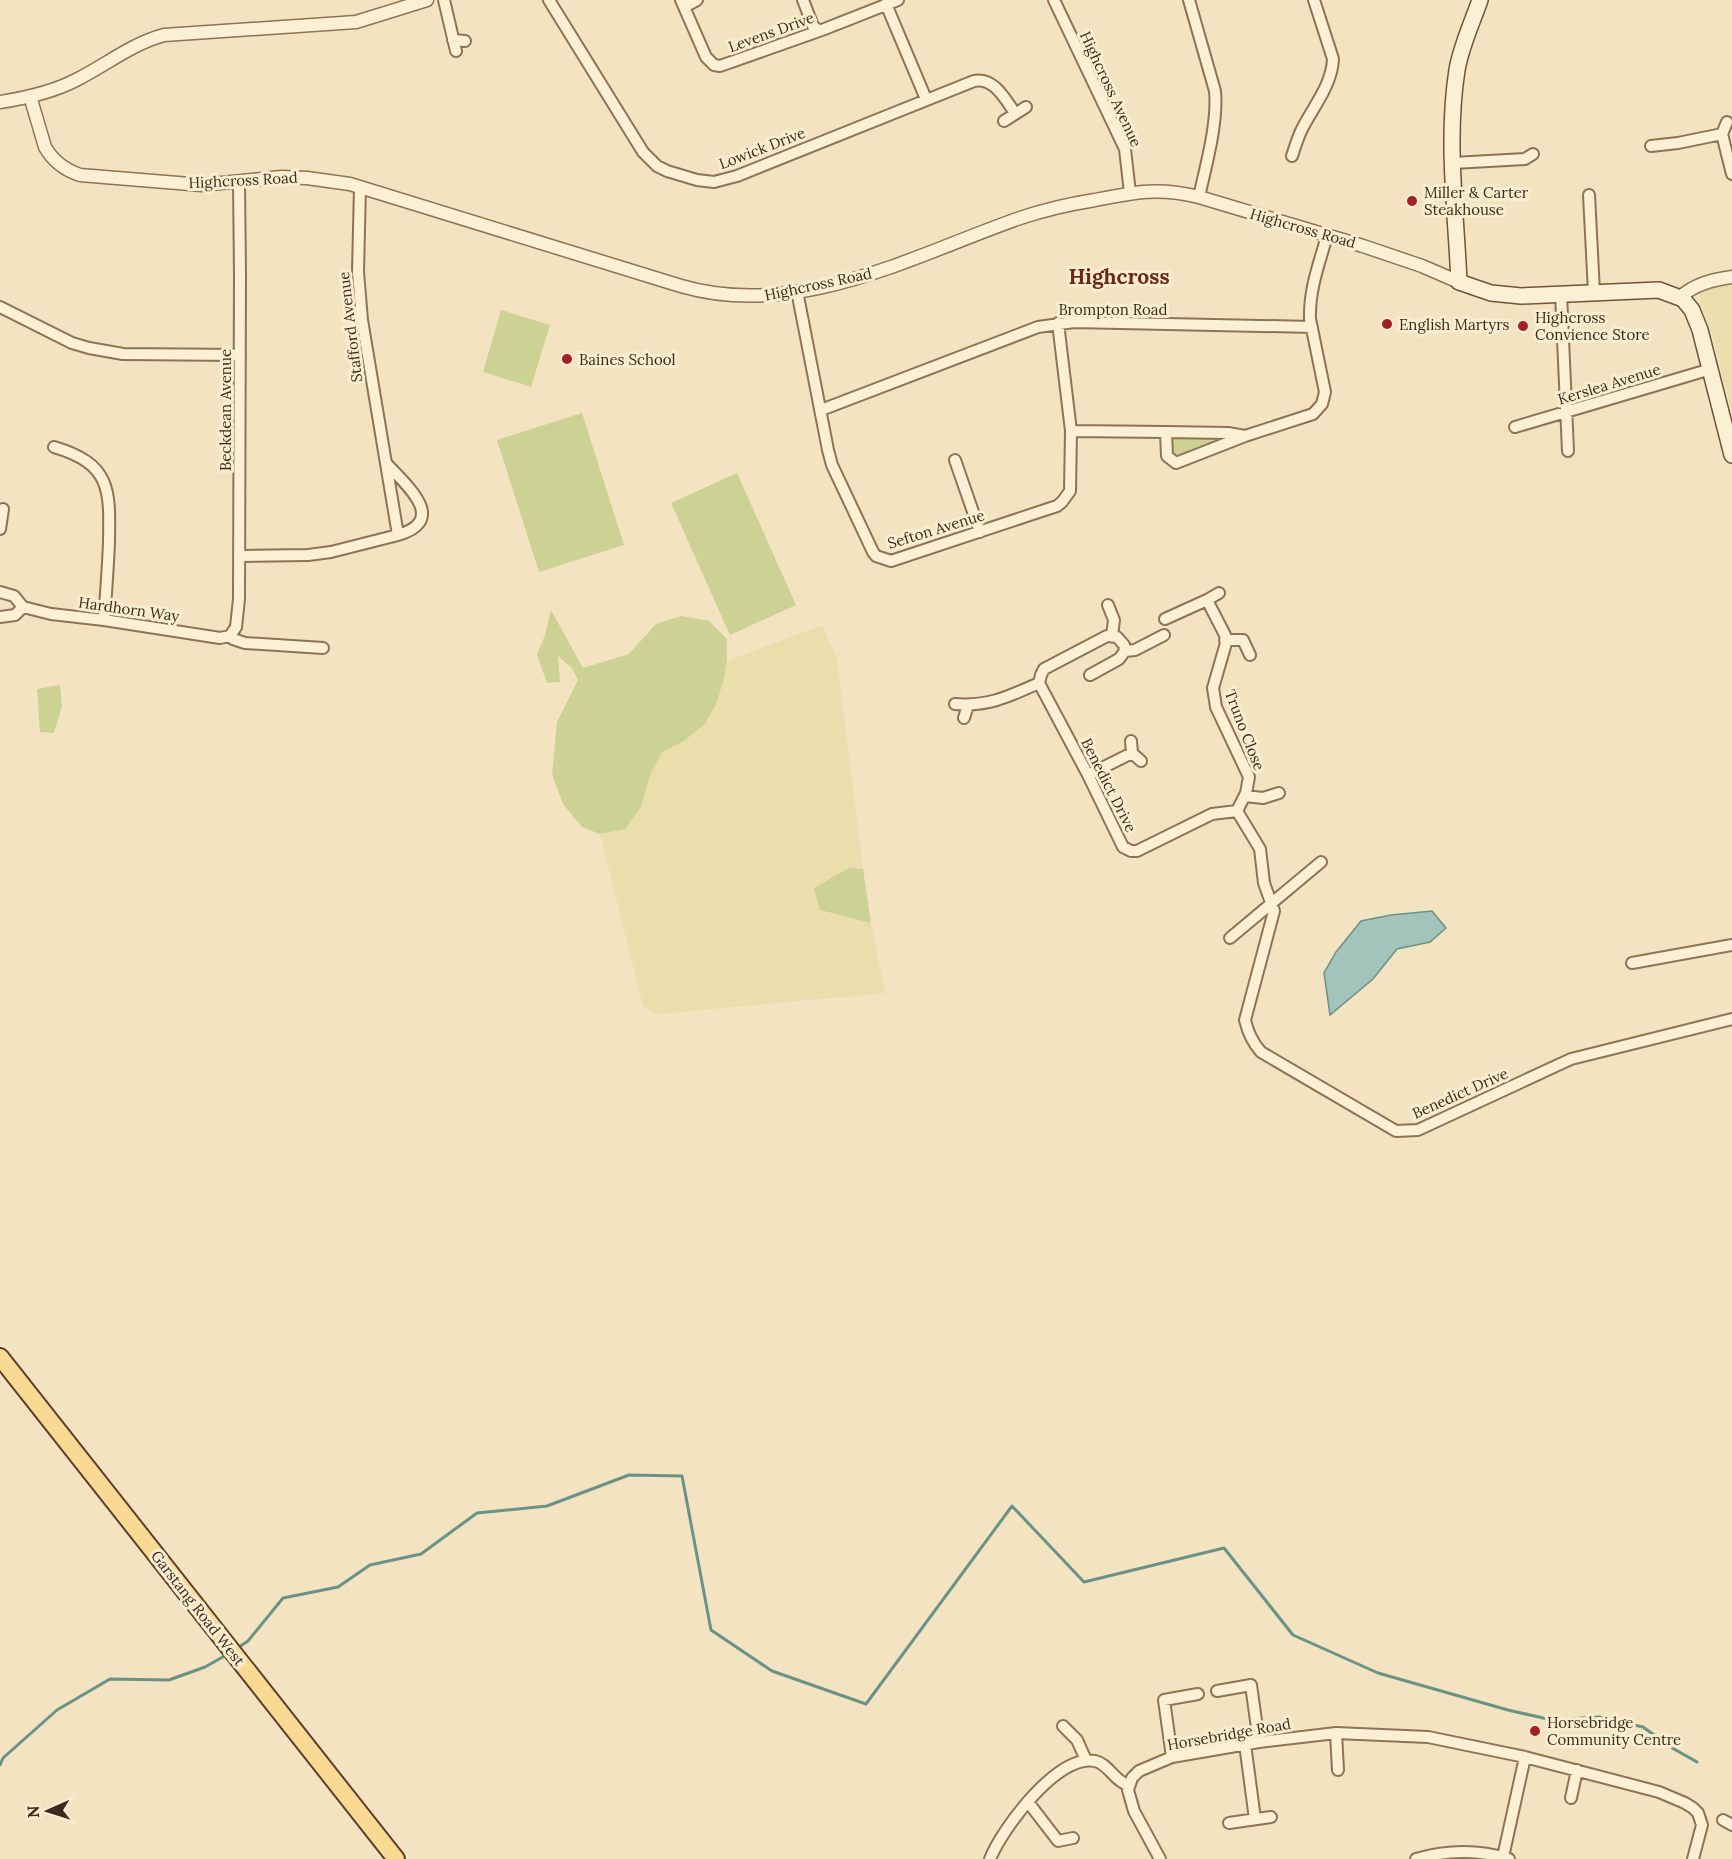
<svg xmlns="http://www.w3.org/2000/svg" width="1732" height="1859" viewBox="0 0 1732 1859" font-family="Lora,serif">
	<style>
		.farmland { fill: #e9deac }
		.green { fill: #cbd293 }
		.water { fill: #a3c4ba; stroke: #699388; stroke-width: 1.5 }
		.lines { fill: none; stroke-linecap: round; stroke-linejoin: round }
		.stream { stroke: #699388; stroke-width: 3 }
		.minor-casing { stroke: #8e7356; stroke-width: 14 }
		.tertiary-casing { stroke: #8e7356; stroke-width: 15 }
		.secondary-casing { stroke: #6f5439; stroke-width: 18 }
		.primary-casing { stroke: #5b402b; stroke-width: 20 }
		.minor { stroke: #fcf0d4; stroke-width: 10 }
		.tertiary { stroke: #fcf0d4; stroke-width: 12 }
		.secondary { stroke: #fcf0d4; stroke-width: 15 }
		.primary { stroke: #fad994; stroke-width: 16 }
		.poi-dot { fill: #a31f22; stroke: #f9edd0; stroke-width: 2 }
		.labels { text-anchor: middle; dominant-baseline: central; stroke-width: 6; stroke-linejoin: round; paint-order: stroke }
		.street-label { font-size: 15px; fill: #3c2b1c; stroke: #f9edd0 }
		.poi-label { font-size: 15px; fill: #3c2b1c; stroke: #f9edd0; text-anchor: start }
		.district-label { font-size: 21px; font-weight: bold; fill: #6d2716; stroke: #f9edd0 }
	</style>
	<rect width="100%" height="100%" fill="#f3e3c0"/>
	<!-- farmland -->
	<path class="farmland" d="M1732,281V415L1714,340L1699,298L1700,293L1709,287Z
		M822,626L837,658L863,869L849,868L820,910L871,923L885,993L657,1014L643,1006L600,834L625,829L641,807L650,775L662,752L684,741L705,724L717,702L724,678L727,661L812,629Z"/>
	<!-- green -->
	<path class="green" d="M501,310L550,325L531,387L483,372Z
		M582,413L624,545L539,572L497,440Z
		M1166,432L1245,436L1172,461Z
		M737,473L796,605L730,635L671,503Z
		M551,610L583,668L629,654L656,624L681,616L709,621L727,639V661L724,678L717,702L705,724L684,741L662,752L650,775L641,807L625,829L600,834L582,827L563,804L552,774L557,722L578,680L572,668L558,656L560,682L547,683L537,655L545,635Z
		M60,685L62,706L54,733L40,732L37,689Z
		M849,868L863,869L871,923L820,910L814,888Z"/>
	<!-- water -->
	<path class="water" d="M1432,911L1446,928L1430,942L1397,949L1373,979L1330,1015L1324,973L1336,952L1361,921L1391,915Z"/>
	<g class="lines">
		<!-- stream -->
		<path class="stream" d="M236,1649L248,1641L283,1598L338,1587L370,1565L421,1554L477,1513L547,1506L629,1475L682,1476L711,1630L772,1671L866,1704L1012,1506L1084,1582L1224,1548L1293,1635L1378,1673L1508,1710L1552,1720L1599,1717L1643,1727L1674,1749L1697,1762
			M0,1765L3,1758L57,1710L110,1679L169,1680L205,1667L228,1654"/>
		<defs>
			<path id="minor" d="M444,0L456,51
				M549,0L643,152L657,166L667,171L697,180L714,182L737,176L974,81C994,77 1005,99 1015,113
				M681,0L706,57L714,65L720,66L822,30L898,0
				M803,0L813,26L818,30
				M1054,0L1125,149L1130,193
				M1189,0L1215,91C1218,123 1206,165 1199,197
				M886,4L926,99
				M684,7L697,0
				M453,40L465,41
				M1004,121L1026,107
				M1727,122L1722,134L1732,174
				M1651,146L1678,143L1722,134
				M1292,156C1295,147 1298,137 1302,129C1313,107 1332,85 1333,59L1314,0
				M1453,163L1525,159L1533,154
				M1589,195L1594,292
				M797,291L828,450L832,465L873,552L876,556L891,561L1057,506L1062,502L1070,491L1071,431L1058,323
				M1561,294L1568,451
				M0,307L72,343L89,348L123,354L240,355
				M821,410L1038,327L1074,322L1312,327
				M1515,427L1711,369
				M1071,431L1166,432L1167,456L1176,463L1245,436L1313,414L1322,404L1325,392L1310,319C1309,290 1319,264 1327,236
				M1166,432L1228,433L1245,436
				M54,447C111,464 110,489 109,542C108,568 106,594 104,620
				M955,460L980,532
				M386,463C406,485 449,520 398,535
				M0,529L3,509
				M240,556L308,555L331,552L398,535L362,320L358,272L360,187
				M0,592L14,596L23,607L51,614L104,620L220,638L230,636
				M1207,600L1219,593
				M1108,605L1114,620L1112,636
				M0,617L15,615L23,607
				M1165,619L1207,600L1225,635L1226,643L1213,688L1216,707L1249,777L1246,793L1237,811
				M230,636L236,627L239,599L240,274L239,182
				M230,636L233,639L245,643L323,648
				M1225,640H1243L1250,655
				M1125,651L1124,645L1117,637L1107,636L1044,669L1041,675L1039,683L1088,775L1123,847L1131,851H1137L1212,814L1237,811L1260,849L1264,883L1274,911L1245,1020C1248,1033 1252,1042 1261,1052L1396,1131L1418,1130L1571,1059L1732,1019
				M1090,675L1119,659L1125,651L1135,650L1164,635
				M955,704C988,707 1010,696 1039,683
				M964,718L968,705
				M1132,753L1141,761
				M1088,775L1132,753L1131,741
				M1245,796L1263,798L1279,793
				M1230,938L1321,862
				M1632,963L1732,945
				M1217,1691L1251,1685L1259,1742
				M1063,1726L1077,1740L1086,1760
				M1336,1733L1338,1770
				M1245,1744L1255,1819
				M1172,1757L1164,1700L1198,1694
				M1525,1757L1659,1792L1685,1803L1693,1808L1698,1813L1702,1825L1693,1859
				M1571,1798L1577,1770
				M1028,1802L1058,1841L1073,1838
				M1723,1820L1732,1825
				M1229,1823L1271,1817
				M990,1859C1002,1829 1058,1753 1095,1761C1109,1764 1114,1781 1128,1785
				M1160,1859L1134,1811L1128,1790L1132,1778L1139,1771L1172,1757L1259,1742L1336,1733L1428,1737L1525,1757L1503,1857
				M1416,1859C1447,1850 1477,1849 1509,1859"/>
			<path id="tertiary" d="M30,96L45,147C53,161 65,170 80,175L202,185L281,177L307,178L350,184L681,286C798,320 912,256 1020,218C1044,210 1070,204 1095,200C1135,192 1159,187 1199,197L1363,246L1422,266L1459,282
				M0,102C26,98 53,92 76,80C106,65 131,44 164,35L356,22L427,0
				M1679,298C1695,284 1711,280 1732,277"/>
			<path id="secondary" d="M1480,0C1472,23 1461,46 1457,70C1446,140 1456,212 1459,282L1491,293L1521,296L1659,290L1683,299L1692,310L1700,330L1732,455"/>
			<path id="primary" d="M0,1357L396,1859"/>
		</defs>
		<!-- minor casing -->
		<use href="#minor" class="minor-casing"/>
		<!-- tertiary casing -->
		<use href="#tertiary" class="tertiary-casing"/>
		<!-- secondary casing -->
		<use href="#secondary" class="secondary-casing"/>
		<!-- primary casing -->
		<use href="#primary" class="primary-casing"/>
		<!-- minor -->
		<use href="#minor" class="minor"/>
		<!-- tertiary -->
		<use href="#tertiary" class="tertiary"/>
		<!-- secondary -->
		<use href="#secondary" class="secondary"/>
		<!-- primary -->
		<use href="#primary" class="primary"/>
	</g>
	<!-- markers -->
	<g class="poi-dot">
		<circle cx="1412" cy="201" r="6"/>
		<circle cx="1387" cy="324" r="6"/>
		<circle cx="1523" cy="326" r="6"/>
		<circle cx="567" cy="359" r="6"/>
		<circle cx="1535" cy="1731" r="6"/>
	</g>
	<g class="labels">
		<!-- street labels -->
		<g class="street-label">
			<text transform="translate(771 32) rotate(-20)">Levens Drive</text>
			<text transform="translate(1111 89) rotate(65)">Highcross Avenue</text>
			<text transform="translate(762 148) rotate(-21)">Lowick Drive</text>
			<text transform="translate(243 180) rotate(-3)">Highcross Road</text>
			<text transform="translate(1303 228) rotate(16)">Highcross Road</text>
			<text transform="translate(818 284) rotate(-12)">Highcross Road</text>
			<text x="1113" y="309">Brompton Road</text>
			<text transform="translate(350 327) rotate(-97)">Stafford Avenue</text>
			<text transform="translate(1609 384) rotate(-17)">Kerslea Avenue</text>
			<text transform="translate(225 410) rotate(-90)">Beckdean Avenue</text>
			<text transform="translate(936 529) rotate(-17)">Sefton Avenue</text>
			<text transform="translate(129 609) rotate(8)">Hardhorn Way</text>
			<text transform="translate(1245 730) rotate(69)">Truno Close</text>
			<text transform="translate(1109 785) rotate(63)">Benedict Drive</text>
			<text transform="translate(1460 1093) rotate(-24)">Benedict Drive</text>
			<text transform="translate(198 1608) rotate(52)">Garstang Road West</text>
			<text transform="translate(1229 1734) rotate(-10)">Horsebridge Road</text>
		</g>
		<!-- poi labels -->
		<g class="poi-label">
			<text x="1424" y="192">Miller &amp; Carter<tspan x="1424" dy="17">Steakhouse</tspan></text>
			<text x="1535" y="317">Highcross<tspan x="1535" dy="17">Convience Store</tspan></text>
			<text x="1399" y="324">English Martyrs</text>
			<text x="579" y="359">Baines School</text>
			<text x="1547" y="1722">Horsebridge<tspan x="1547" dy="17">Community Centre</tspan></text>
		</g>
		<!-- district labels -->
		<g class="district-label">
			<text x="1119" y="276">Highcross</text>
		</g>
	</g>
	<!-- north arrow -->
	<g transform="translate(48 1811) rotate(267)" stroke="#f9edd0" stroke-width="4.5" paint-order="stroke">
	<path d="M0-4.5L10 22L0 15L-10 22Z" fill="#3c2b1c"/>
	<text y="-9" font-size="16" font-weight="bold" text-anchor="middle" fill="#3c2b1c">N</text>
	</g>
</svg>
